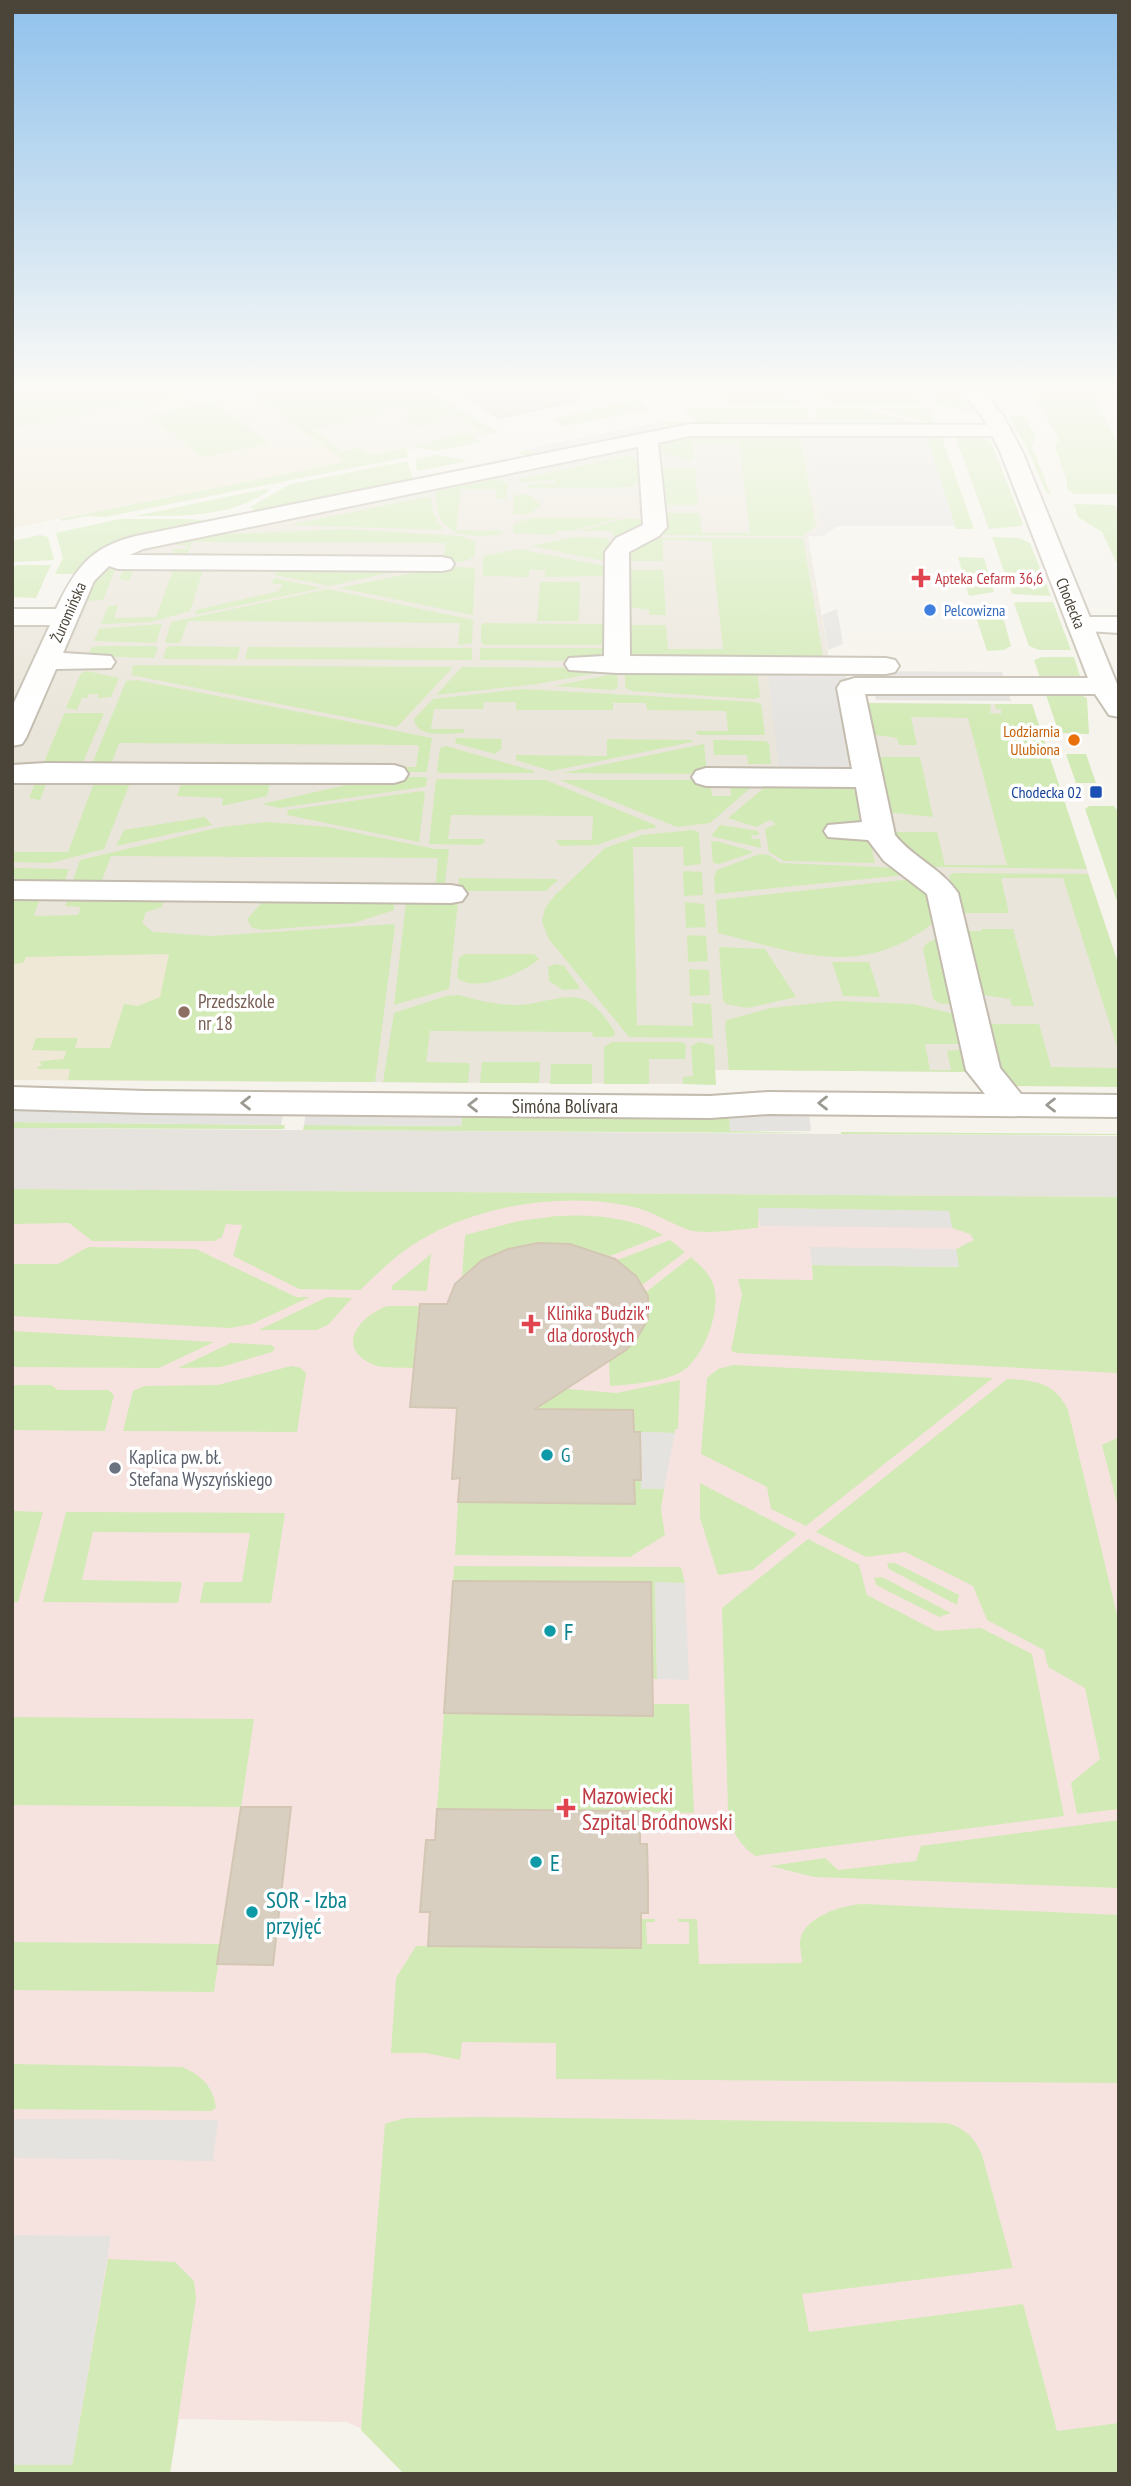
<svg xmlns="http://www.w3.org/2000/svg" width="1131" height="2486" viewBox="0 0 1131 2486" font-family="'PT Sans Narrow',sans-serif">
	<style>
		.residential { fill: #eae5da }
		.industrial { fill: #e6e2dd }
		.education { fill: #efe8d6 }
		.medical { fill: #f6e3e0 }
		.green { fill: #d2eab5 }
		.parking { fill: #e5e3e0 }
		.building { fill: #d8cfc1; stroke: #d3c7b4; stroke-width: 2 }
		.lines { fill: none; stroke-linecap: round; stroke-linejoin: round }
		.minor-casing { stroke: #c2bbae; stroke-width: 4 }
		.tertiary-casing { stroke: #c2bbae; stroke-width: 4 }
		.minor { fill: #fff; fill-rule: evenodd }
		.tertiary { fill: #fff; fill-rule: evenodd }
		.oneway { stroke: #9c9892 }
		.health-dot { fill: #e0444e; stroke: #fff; stroke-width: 2.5 }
		.shop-dot { fill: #3f7fe0; stroke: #fff; stroke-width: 2.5 }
		.food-dot { fill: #e8710a; stroke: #fff; stroke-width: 2.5 }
		.transit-dot { fill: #1a4fb4; stroke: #fff; stroke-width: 2.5 }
		.education-dot { fill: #8d6e63; stroke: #fff; stroke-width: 2.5 }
		.culture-dot { fill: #0f9aa8; stroke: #fff; stroke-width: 2.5 }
		.worship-dot { fill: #6b7280; stroke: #fff; stroke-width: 2.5 }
		.labels { text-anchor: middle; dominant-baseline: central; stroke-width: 7; stroke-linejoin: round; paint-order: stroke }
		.far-health-label { font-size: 16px; fill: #be3a42; stroke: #fff; text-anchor: start }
		.far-street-label { font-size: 16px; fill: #4b4439; stroke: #fff }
		.far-shop-label { font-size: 16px; fill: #366cbe; stroke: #fff; text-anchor: start }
		.far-food-label { font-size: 16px; fill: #c56008; stroke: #fff; text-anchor: end }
		.far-transit-label { font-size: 16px; fill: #164399; stroke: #fff; text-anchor: end }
		.education-label { font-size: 19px; fill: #785e54; stroke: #fff; text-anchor: start }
		.street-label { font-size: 19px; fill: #4b4439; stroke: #fff }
		.health-label { font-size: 19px; fill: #be3a42; stroke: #fff; text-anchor: start }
		.culture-label { font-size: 19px; fill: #0d838f; stroke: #fff; text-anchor: start }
		.worship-label { font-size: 19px; fill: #5b616d; stroke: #fff; text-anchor: start }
		.near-culture-label { font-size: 23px; fill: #0d838f; stroke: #fff; text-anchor: start }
		.near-health-label { font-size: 23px; fill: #be3a42; stroke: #fff; text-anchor: start }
	</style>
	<rect width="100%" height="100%" fill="#f6f3ec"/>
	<!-- residential -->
	<path class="residential" d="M804,432L822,526L808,536L831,670L844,703L1032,704L1119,966V1087L995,1072L715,1070V1084L345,1082L12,943V622L56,606L127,552L684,435Z"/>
	<!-- industrial -->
	<path class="industrial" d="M12,1128L1119,1136V1197L12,1189Z"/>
	<!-- education -->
	<path class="education" d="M244,385H412L490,434L12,528V428Z
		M668,385H895L907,400L669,398Z
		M12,943L365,944L345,1082L12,1080Z"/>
	<!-- medical -->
	<path class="medical" d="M12,1189L1119,1197V2474H457L347,2422L179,2419L170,2474H12Z"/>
	<!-- green -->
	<path class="green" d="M30,385H417L498,432L486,434L461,418L450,420L458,417L453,414L434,418L443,422L417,427L403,418L411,416L401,409L315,429L296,417L342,451L359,448L370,455L407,448L409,450H407L408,457L105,517L87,516L62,521L60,519L346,462L240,386L12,428V389Z
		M862,385H909L925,405H841L830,401H817L815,394H863Z
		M922,385H951L972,411L940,406Z
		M1028,388L1119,390V398L1095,399L1119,446V494H1075L1067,489V481L1055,447L1059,438Z
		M719,390H785V399H810H801L797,405L729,404Z
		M635,400L649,409L565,426L553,419Z
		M215,402L269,444L202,457L148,415Z
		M684,408H801L808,410L810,420H726L725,425C707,425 693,424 684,408Z
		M821,408H863L926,426H898L894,421L817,420L815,410Z
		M877,408L928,409L935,423H929Z
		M1008,415H1024L1036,436L1032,447L1051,495L1046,492L1027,448Z
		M666,421H681L687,425L531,457L519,454L524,450L538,453L668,425L664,423Z
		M464,433L471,434L481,442L436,451L412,447Z
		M954,433L974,434L991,442L1023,524L1021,526L989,529Z
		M711,434L736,436L794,434L800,437L816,526L802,536L664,535L662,513H699L702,533H750L739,443H693L694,460H681V457L658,453L657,442Z
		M927,437L942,438L974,529H956Z
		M436,455L465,460L467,461L419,471L416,468V459Z
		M627,456L644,460L641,480L632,487L527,488L528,484H554V480L522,482L519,479Z
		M407,461L414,481L257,512L250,507L291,484Z
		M659,468H695L698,505H663V478H659Z
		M496,479L508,483L506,499H496L497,489H461L456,530L503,531L501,534C465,539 434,536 436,491Z
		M265,489L270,490C231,518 181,516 135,516Z
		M528,494L542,506L526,515L513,514L514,495Z
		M425,497L431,498L433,512L443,530L289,525Z
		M1074,504L1115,505L1119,513V568L1102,532L1078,517Z
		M531,518H619L573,531H556V535L513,533L514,524Z
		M626,518L644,520L648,526C636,531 626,535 613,536V531H580Z
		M120,519H192L213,522L93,556L73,574H55L63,558L56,533Z
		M345,529L462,536L475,542V557L461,562H419L444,558L445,543L192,542L186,556L171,560L174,549H186L188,545H176V541L205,535Z
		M40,535L48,537L54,560L12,562V541Z
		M575,537L609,538V562L531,546Z
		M992,537L1019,538L1030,543L1051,596L1012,594Z
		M650,538H803L824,662L626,658V625H666L668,649H723L711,541L663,540V561H626L625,552Z
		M519,549L609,567V576L545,577V570H529V577L483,576V556Z
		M958,557L984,558L994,592L969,596Z
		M106,564L117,565L103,600L84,601L95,577Z
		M205,564L190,611L151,622L101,624L108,606L118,605L114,618L156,617L173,570L134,569L129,581L119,579L125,566Z
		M20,565H51L36,598L12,597V566Z
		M278,565H426L329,586L275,575Z
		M446,566L475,568L473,615L339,588Z
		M625,570H663L666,615H649V610L625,606C633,596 629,582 625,570Z
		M274,578L322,588L195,615L196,610L279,591L282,584H272Z
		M540,582H580L579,621H537Z
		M328,589L473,620L472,643L458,645L460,623L188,621L180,643H165L171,622Z
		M1020,602H1053L1071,650H1039L1029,646L1014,603Z
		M972,604L1001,609L1011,646L1004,650L987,651Z
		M486,623L605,624L609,645H485L481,643V625Z
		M162,624L156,643L94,641L99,629L103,628Z
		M97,646H155L158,648L154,658L88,656L91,648Z
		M170,646L240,647L237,659H163L166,648Z
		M248,647L472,648V660L245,659Z
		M480,648H609L602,661L480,660Z
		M1042,657H1074L1080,676L1076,679L1041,681L1034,660Z
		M133,665L453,667L397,727L131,675Z
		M462,667L613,668V670L537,684L436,695Z
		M757,669L760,697L754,699L632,691L625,688V670Z
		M87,671L119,678L111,697L97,698L99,694H89L87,698H82L77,710L66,708L81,673Z
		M613,674L617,675L618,688L613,690L554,686Z
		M137,680L432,738L427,772H381L380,767H416L419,746L417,745L119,743L111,765L90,769L126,681Z
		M522,689L755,702L761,704L765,735H698L695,731H728L726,711L647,710L646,703H613V710H516V702H484L483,709H434L431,729H465L463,733C448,733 416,739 414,719L433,699Z
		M1045,692H1074L1087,698L1089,734L1059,733Z
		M863,703L991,704L990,713L1001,714V709H996L995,704H1032L1087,869L935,867L923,865L890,832H937L945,865H1007L968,718L911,717L917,745H899L897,738L869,734Z
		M67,713H104L80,769L42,767L64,714Z
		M456,738L502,739L501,749L495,754L455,743Z
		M607,739L692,740V742L551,771L516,760V755L607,756Z
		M713,740L766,741L769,744L771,764H748L747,755H714Z
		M704,744L707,774L563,773Z
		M446,746L534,771V773H439L437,771L440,748Z
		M1066,754H1086L1096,783H1076Z
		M874,757H920L933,817L885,812Z
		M184,775L272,776L267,796L222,806L223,798L177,796Z
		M382,777H427L426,786L423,787L279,808L262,804Z
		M37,778L130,783L104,849L51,863L12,862V852H68L94,783L47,782L40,800L29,798Z
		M439,779L546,780L655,825L656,828L639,830L597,845L560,846L556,840H592L593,816L451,815L448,839H485L484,843L480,845L429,844L436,780Z
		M560,780H710L712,796H731L730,781L757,782L710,823L677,827Z
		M772,781H856L875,863L784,861L769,852L765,829L776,824L770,820L756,827L728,818Z
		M422,791L425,793L419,842L287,815L288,810Z
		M1089,806H1114L1119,813V907L1085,809Z
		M205,817L212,825L116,846L124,830Z
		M267,822L328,827L435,849H449L444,890H435L438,858L111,856L99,888L72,884L80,860L221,827Z
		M720,825L758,831L759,835H751L752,839H760L761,848L711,836Z
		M693,830L699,833L701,864L684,866L683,847H633L637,1025L693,1026L692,1003L711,1004L713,1038L629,1037L548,938L542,921L545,908L554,896L605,848L642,835Z
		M716,841L751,851L752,853L719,864L713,863L711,842Z
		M760,854L769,855L780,863L880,867L893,868L905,875L715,894L714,876L717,870Z
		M12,868L69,869L63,886H12Z
		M683,871L702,872L703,895L684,896Z
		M955,873L1088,874L1119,966V1053L1063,878H1001L1009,913H960L957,912L949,875Z
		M459,878L556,879L558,880L546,891H458Z
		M912,879L926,886L935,918C930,928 920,932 911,938C848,975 784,949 718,933L716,900Z
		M12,894H62L59,901H39L34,916L78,915L81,907L65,906L69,895H165L162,907L146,912L142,923L153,932L211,936L393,924L395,926L375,1082L68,1080L70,1069H38L37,1067L42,1065L39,1061L34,1062L64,1059L66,1051L32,1050L36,1038H78L75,1048H110L124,1004L138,1006L160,997L169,954L26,957L23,963L12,964Z
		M264,901H394V910L354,923L263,930L252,928L247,919Z
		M458,902L449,989L394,1005L406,903Z
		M685,902L704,904L706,927L686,928Z
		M982,929H1013L1034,1006H1012L1010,999L977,994L962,931H981Z
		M687,935L706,936L708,961L688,962Z
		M939,938L954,1002C947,1005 937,1005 933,998L923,949L927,943Z
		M719,947L765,949L796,997L747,1008L726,1004L723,1000Z
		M465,954H534L539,959C526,972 472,995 457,977L459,958Z
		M832,962H869L880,997L843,996Z
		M555,964L564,966L579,986V989L563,990L549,981L548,967Z
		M689,969L709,970L710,995L690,996Z
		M459,995C479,1001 498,1005 519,1005C539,1005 570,990 589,1002C599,1008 607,1021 614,1030L615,1035L612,1037H593L592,1032L430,1031L426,1062L470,1063L468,1083L383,1082L394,1013L446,996Z
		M837,1001L913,1004L955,1014L966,1044H925L930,1070H951L947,1051L967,1049L972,1072L729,1070L725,1024L727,1020L771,1008Z
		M984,1024H1039L1051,1067L1119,1068V1087L1015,1086L1001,1078Z
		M612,1042H681L686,1045L685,1059H649V1084H604V1047Z
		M699,1042L714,1045L716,1085L683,1084V1077L693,1076L691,1046Z
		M482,1062H540L539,1083H480Z
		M551,1064H592V1084H550Z
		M463,1111L729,1113L731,1131L816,1133L303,1130L304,1125L461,1126Z
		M12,1122L285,1125L284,1129L12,1128Z
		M841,1132L1119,1134V1135L841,1134Z
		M12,1189L1119,1197V1380L1116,1373L738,1353L731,1351L742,1294L738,1279L813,1280L812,1265L958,1267L956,1249L974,1240L970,1234L952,1228L949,1211L759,1208L758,1228C740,1229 705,1235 689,1230C668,1223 652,1210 629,1206C561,1192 477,1205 417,1242C396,1255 378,1273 360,1290L299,1289L233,1256L242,1225L226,1224L222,1237L214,1241H92L69,1223L12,1224Z
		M557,1216C593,1214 632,1217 663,1235L610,1256L570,1244L523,1245L482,1260L462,1276L465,1235L519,1221Z
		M670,1240L685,1252L642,1285L636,1276L617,1260Z
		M88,1247L196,1249L296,1297H310L252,1324L230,1328L12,1316V1264H58Z
		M431,1254L427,1291L392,1290V1286Z
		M691,1257C700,1266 711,1274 714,1287C721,1311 704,1356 684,1370C670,1381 628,1385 610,1386L609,1360C632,1346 659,1322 646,1292Z
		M327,1297L352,1298L329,1324L317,1330H259Z
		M387,1306H419L413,1368C401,1367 385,1369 374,1365C333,1348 360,1316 387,1306Z
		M12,1331L214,1342L159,1368L12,1367Z
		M231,1343L271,1345L275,1348L272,1352L221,1367L178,1368Z
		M733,1365L993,1378L806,1526L771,1509L767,1487L701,1454L707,1378L718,1369Z
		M291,1366L301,1368L306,1373L297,1432L123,1431L133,1391L144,1386L218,1385Z
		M1007,1379C1035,1380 1056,1383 1068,1410L1119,1623V1809L1077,1814L1071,1783L1100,1759L1085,1688L1048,1667L1044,1650L987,1620L973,1586L905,1552L866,1557L816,1532Z
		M680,1380L678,1429H675V1433L634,1432L633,1410L461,1408L534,1386L616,1393Z
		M12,1385H51L58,1390H108L114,1395L105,1431L12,1430Z
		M1119,1437V1511L1102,1445Z
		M634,1480H641V1489H664L661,1510L665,1535L630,1557L455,1555L458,1502L635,1503Z
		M700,1483L797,1534L752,1570L718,1575L700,1518Z
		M12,1511L43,1512L18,1602H12Z
		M66,1512L285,1513L271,1603H200L204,1582H242L250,1533L93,1532L82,1580L182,1582L178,1603L43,1602Z
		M808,1539L859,1565L867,1595L936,1631L981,1628L1032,1654L1064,1816L755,1856C739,1844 731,1831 728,1811L722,1608Z
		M887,1563H895L959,1595L957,1605L889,1569Z
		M454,1566L681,1567L685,1583H655L657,1679H652L650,1582L453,1581Z
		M882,1577L951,1613L939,1617L876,1585L874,1578Z
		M653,1704H689L694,1813L437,1809L444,1713L653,1716Z
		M13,1717L254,1719L241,1807L12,1805Z
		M1119,1820V1888L814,1877L770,1866L825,1858L838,1870L916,1861L921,1846Z
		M863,1904L1119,1915V2083L556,2079V2043L462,2042L460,2060L426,2053H391L396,1978L416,1946L641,1948V1919H655V1922H646L647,1944H689V1922H679L678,1919H697L699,1964L802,1963C802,1956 799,1946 800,1940C805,1916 843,1905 863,1904Z
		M12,1942L221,1944L214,1992L12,1990Z
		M12,2064L182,2067C201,2075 213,2086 216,2107L212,2111L12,2109Z
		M479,2117L947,2123C965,2128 975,2138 982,2155L1013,2268L802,2294L809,2332L1023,2304L1057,2431L1119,2423V2474H404L361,2430L385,2124L405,2118Z
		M108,2259L175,2262L194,2281L196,2298L170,2474H12V2465H72Z"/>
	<!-- parking -->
	<path class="parking" d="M725,420H807L809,425H817L818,420L894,421L898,426L725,425Z
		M665,421L664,423L669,426L538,453L526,449Z
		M804,436L927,437L955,526H838L823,536H808L822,526Z
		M837,609L843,644L828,650L822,615Z
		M845,671L848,684L844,697L837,699L849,767L827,772H803L779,767L768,675L771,673Z
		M869,671L1002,672L1005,680H870Z
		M874,691L1009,693L1011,701L876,700Z
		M126,1089L728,1094L710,1100L140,1096Z
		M12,1108L284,1110L281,1125L12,1122Z
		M306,1110L463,1111L461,1126L304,1125Z
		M729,1113L809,1114L811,1131H730Z
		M758,1208L949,1211L952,1228L760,1226Z
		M810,1247L956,1249L959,1267L812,1265Z
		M640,1432L675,1433L664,1489H641Z
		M655,1582L685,1583L689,1680L657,1679Z
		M12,2119L218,2120L213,2161L12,2158Z
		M12,2235L111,2236L72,2465H12Z"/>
	<!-- building -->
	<path class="building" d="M445,385H576L578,401L499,418Z
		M538,1243L570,1244L615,1259L636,1276L648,1296V1319L636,1340L626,1350L535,1409L633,1410L634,1432H640L641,1480H634L635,1504L458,1502L460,1478L452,1479L457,1408L410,1407L420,1304H447L455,1284L482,1260L508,1249Z
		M453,1581L651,1582L653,1716L444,1713Z
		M241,1807H291L273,1965L217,1964Z
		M437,1809L640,1811V1844H647L648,1881V1913H641V1948L428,1946L430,1912H420L426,1840H435Z"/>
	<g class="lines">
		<defs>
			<path id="minor" d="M690,424L1008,425L1011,430L1008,435L1000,436H690L658,443L667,527L659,536L629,552L630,656L886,658L895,660L899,666L895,672L886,674L617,673L569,670L565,664L569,658L604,656L605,552L616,538L643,525L638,447L143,549L130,555L442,557L451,559L454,564L451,569L442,571L118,569L109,566L94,581L63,653L111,656L115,662L111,668L56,669L26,738L22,744L12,746V707L50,625H12V609H56C75,569 90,547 136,536Z
				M1080,617H1119V633L1071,630L1067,625L1071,620Z
				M855,678H1105L1114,680L1118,686L1114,692L1105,694H865L895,835C913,858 941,868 958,893L1000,1068L1021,1094L1119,1095V1117L768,1114L710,1118L146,1113L12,1109V1087L146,1091L710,1096L768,1092L985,1094L966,1070L927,894L884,861L868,840L828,837L824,831L828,825L862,822L856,787L706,786L696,783L692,777L696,771L706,768L852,769L837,688L841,682Z
				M46,763L394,765L404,768L408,774L404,780L394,783H12V765Z
				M12,881L451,885L462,887L467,894L462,901L451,903L12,899Z"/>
			<path id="tertiary" d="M957,385H978L1002,414L1022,451L1119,689V717L1109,715L1093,691L1000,451L982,416Z"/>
		</defs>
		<!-- minor casing -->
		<use href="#minor" class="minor-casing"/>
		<!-- tertiary casing -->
		<use href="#tertiary" class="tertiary-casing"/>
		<!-- minor -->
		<use href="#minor" class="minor"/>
		<!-- tertiary -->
		<use href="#tertiary" class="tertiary"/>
	</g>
	<!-- one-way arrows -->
	<defs><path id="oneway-chevron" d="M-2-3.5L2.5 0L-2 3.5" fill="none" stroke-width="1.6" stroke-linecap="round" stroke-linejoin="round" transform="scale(1.75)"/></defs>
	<g class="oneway">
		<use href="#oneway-chevron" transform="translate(246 1103) rotate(-180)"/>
		<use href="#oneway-chevron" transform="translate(823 1103) rotate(-180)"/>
		<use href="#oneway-chevron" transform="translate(473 1105) rotate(-180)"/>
		<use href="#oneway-chevron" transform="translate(1051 1105) rotate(-180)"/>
	</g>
	<!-- sky -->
	<linearGradient id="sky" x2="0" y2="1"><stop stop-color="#8fc1ec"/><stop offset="0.53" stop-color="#fbfaf6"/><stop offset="1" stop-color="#fbfaf6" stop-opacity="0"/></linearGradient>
	<rect width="1131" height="733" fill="url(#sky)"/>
	<!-- markers -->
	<g class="health-dot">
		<path d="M917.5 567.5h7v7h7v7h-7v7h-7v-7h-7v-7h7z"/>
		<path d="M527.5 1313.5h7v7h7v7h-7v7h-7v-7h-7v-7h7z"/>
		<path d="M562.5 1797.5h7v7h7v7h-7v7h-7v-7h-7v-7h7z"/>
	</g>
	<circle class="shop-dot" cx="930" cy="610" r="7"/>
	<circle class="food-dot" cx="1074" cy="740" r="7"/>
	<rect class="transit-dot" x="1089" y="785" width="14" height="14" rx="3.5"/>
	<circle class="education-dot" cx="184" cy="1012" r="7"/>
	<g class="culture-dot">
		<circle cx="547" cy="1455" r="7"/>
		<circle cx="550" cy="1631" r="7"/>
		<circle cx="536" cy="1862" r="7"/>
		<circle cx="252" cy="1912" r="7"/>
	</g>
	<circle class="worship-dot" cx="115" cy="1468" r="7"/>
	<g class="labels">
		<!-- far-health labels -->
		<g class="far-health-label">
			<text x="935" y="578">Apteka Cefarm 36,6</text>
		</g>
		<!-- far-street labels -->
		<g class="far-street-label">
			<text transform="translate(1071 603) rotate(68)">Chodecka</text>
			<text transform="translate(68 612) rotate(-66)">Żuromińska</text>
		</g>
		<!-- far-shop labels -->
		<g class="far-shop-label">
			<text x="944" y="610">Pelcowizna</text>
		</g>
		<!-- far-food labels -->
		<g class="far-food-label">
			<text x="1060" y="731">Lodziarnia<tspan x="1060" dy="18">Ulubiona</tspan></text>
		</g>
		<!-- far-transit labels -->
		<g class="far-transit-label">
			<text x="1082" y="792">Chodecka 02</text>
		</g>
		<!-- education labels -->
		<g class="education-label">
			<text x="198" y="1001">Przedszkole<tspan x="198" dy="22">nr 18</tspan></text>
		</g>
		<!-- street labels -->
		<g class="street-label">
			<text x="565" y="1106">Simóna Bolívara</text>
		</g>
		<!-- health labels -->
		<g class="health-label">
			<text x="547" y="1313">Klinika "Budzik"<tspan x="547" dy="22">dla dorosłych</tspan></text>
		</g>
		<!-- culture labels -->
		<g class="culture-label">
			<text x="561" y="1455">G</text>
		</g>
		<!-- worship labels -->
		<g class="worship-label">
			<text x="129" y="1457">Kaplica pw. bł.<tspan x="129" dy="22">Stefana Wyszyńskiego</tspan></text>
		</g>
		<!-- near-culture labels -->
		<g class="near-culture-label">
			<text x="564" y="1631">F</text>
			<text x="550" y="1862">E</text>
			<text x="266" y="1899">SOR - Izba<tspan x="266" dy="26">przyjęć</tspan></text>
		</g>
		<!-- near-health labels -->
		<g class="near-health-label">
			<text x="582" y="1795">Mazowiecki<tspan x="582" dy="26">Szpital Bródnowski</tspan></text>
		</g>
	</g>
	<!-- border -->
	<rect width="1131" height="2486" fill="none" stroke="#4b4439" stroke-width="28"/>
</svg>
